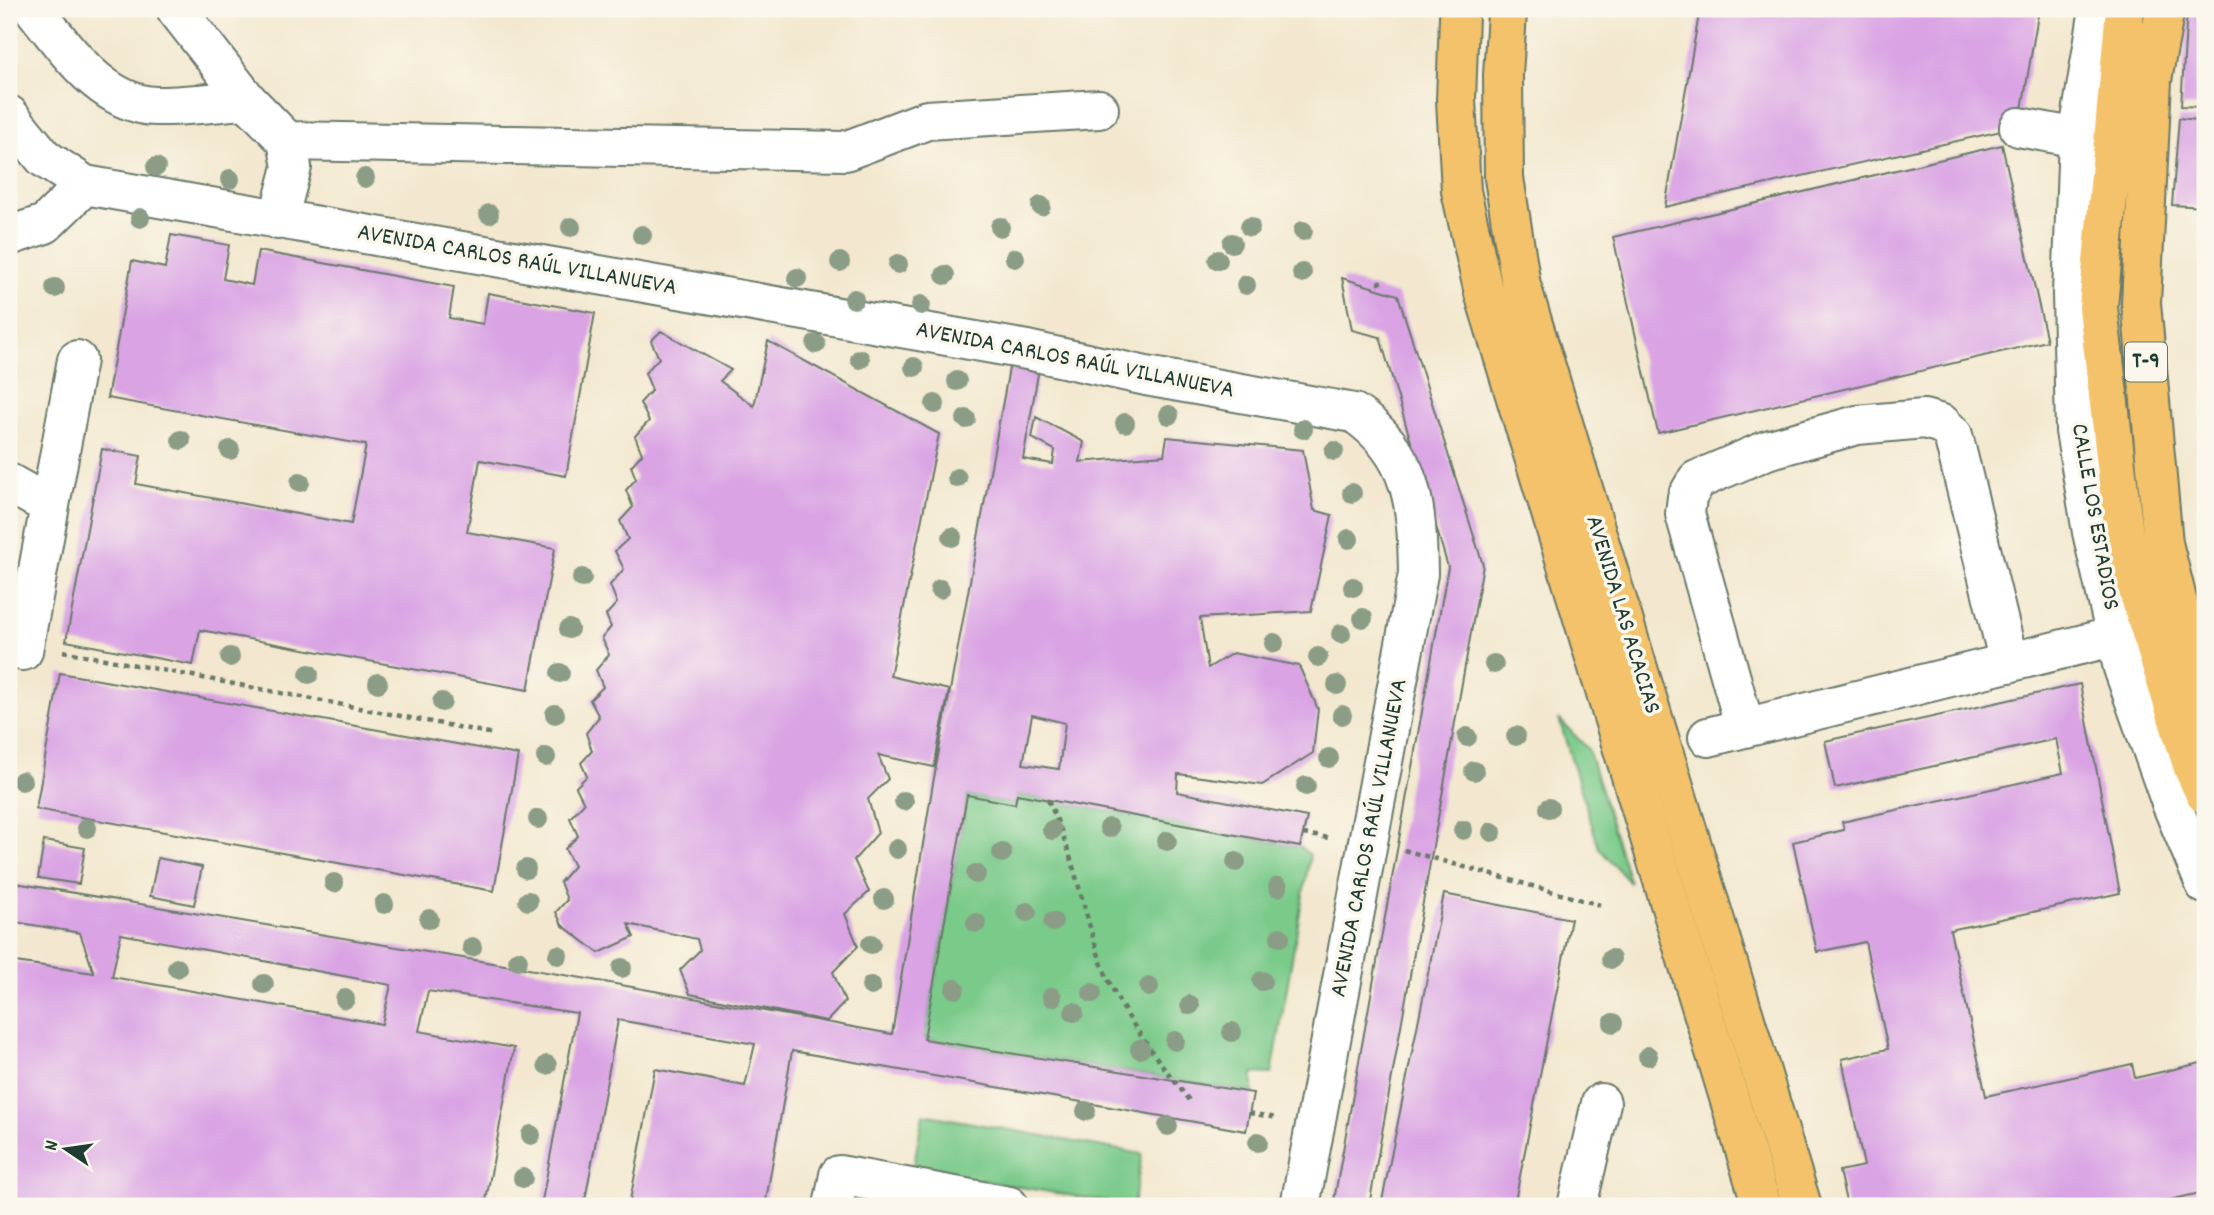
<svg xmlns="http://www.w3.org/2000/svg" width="2214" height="1215" viewBox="0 0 2214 1215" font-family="Dekko,sans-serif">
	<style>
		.green { fill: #7aca8a; stroke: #4c845f; stroke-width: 2 }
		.building { fill: #d9a3e4; fill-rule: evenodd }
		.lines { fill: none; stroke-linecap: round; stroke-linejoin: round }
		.minor-casing { stroke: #69796a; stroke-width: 42 }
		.major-casing { stroke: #69796a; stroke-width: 42 }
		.highway-casing { stroke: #69796a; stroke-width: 42 }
		.path { stroke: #69796a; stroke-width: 4.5; stroke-dasharray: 5 5; stroke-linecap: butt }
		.minor { stroke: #fff; stroke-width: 38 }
		.major { stroke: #f3c26a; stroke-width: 38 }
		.highway { stroke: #f3c26a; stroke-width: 38 }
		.tree { fill: #8b9d86 }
		.labels { text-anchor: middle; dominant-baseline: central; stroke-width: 7; stroke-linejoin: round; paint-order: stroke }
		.shield { fill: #fbf7ec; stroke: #61756b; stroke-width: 2 }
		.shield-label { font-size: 23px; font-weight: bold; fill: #1f3d34 }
		.street-label { font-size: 24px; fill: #1f3d34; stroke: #fbf7ec }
	</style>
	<rect width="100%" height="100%" fill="#fbf7ec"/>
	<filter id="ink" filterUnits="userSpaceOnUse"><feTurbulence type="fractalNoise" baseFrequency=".0143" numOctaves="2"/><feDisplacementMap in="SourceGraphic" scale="14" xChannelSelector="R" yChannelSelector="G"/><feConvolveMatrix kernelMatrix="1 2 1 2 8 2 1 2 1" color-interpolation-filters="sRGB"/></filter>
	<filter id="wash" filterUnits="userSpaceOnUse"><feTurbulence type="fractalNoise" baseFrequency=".00686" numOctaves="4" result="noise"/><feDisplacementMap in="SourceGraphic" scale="28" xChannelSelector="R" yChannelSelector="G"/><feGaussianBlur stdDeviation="1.57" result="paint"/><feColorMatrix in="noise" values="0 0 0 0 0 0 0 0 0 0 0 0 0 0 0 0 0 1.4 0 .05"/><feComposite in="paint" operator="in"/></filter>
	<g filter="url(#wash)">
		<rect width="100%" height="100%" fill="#f3e8cf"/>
		<!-- green -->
		<path class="green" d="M1559,719L1588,749L1630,883L1599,848Z
			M1017,794L1300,847L1310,855L1272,1074L1253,1073V1093L924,1039L967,795L1015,804Z
			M923,1114L1142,1154L1133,1206L913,1169Z"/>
		<g id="blocks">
			<!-- building -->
			<path class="building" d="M1700,9H2039L2019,127L1665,207Z
				M2187,9H2205V107L2181,106Z
				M2179,118L2205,121V207L2172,205Z
				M2002,145L2047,341L1658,433L1613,237Z
				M171,235L229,245L223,279L252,285L258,251L454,287L449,318L483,324L488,293L595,313L566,476L480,460L467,532L555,548L528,690L200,630L193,665L66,641L102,449L141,456L136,484L351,524L366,445L107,398L132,261L165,268Z
				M1342,278L1398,295L1483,565L1369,1206H1333L1448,567L1380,337L1352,330Z
				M661,331L731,370L720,381L754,406L768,341L939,434L890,676L949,690L934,767L878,755L888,779L868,799L878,833L854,860L869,892L845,914L858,946L833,972L845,1002L827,1021L690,994L680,970L700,950L697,939L628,924L634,937L599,953L562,925L556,912L567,900L560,882L574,866L565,849L578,836L570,818L584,803L576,787L587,776L581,763L592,751L586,733L599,717L590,700L603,687L596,670L609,655L602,638L611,627L606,615L617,603L610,585L624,569L615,551L628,539L620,521L633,507L626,490L636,479L631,466L642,454L635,436L649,421L640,403L652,390L645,373L659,358L651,341Z
				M1012,352L1041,357L1023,459L1053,464L1055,450L1032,438L1036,417L1084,442L1080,462L1164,455L1167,437L1303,450L1314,510L1332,515L1311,611L1200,618L1208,668L1233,653L1299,666L1318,709L1313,753L1262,785L1178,774L1177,792L1307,817L1300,847L1017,794L1015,804L967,795L924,1039L1253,1093L1246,1131L792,1051L765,1206H629L655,1069L745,1086L755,1044L618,1020L584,1206H541L577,1013L428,991L419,1031L514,1048L485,1206H9V999L15,962L94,973L80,933L9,921V882L582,978L892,1034L932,789ZM1032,715L1065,723L1059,769L1023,764ZM121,934L391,985L382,1024L112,977Z
				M60,673L518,755L494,891L36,809Z
				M2080,684L2120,893L1950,930L1986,1096L2132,1064L2135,1078L2205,1062V1192L2142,1206H1847L1839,1171L1864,1166L1842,1059L1888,1049L1865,942L1817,952L1793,842L1844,830L1842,822L2063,773L2056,739L1835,788L1825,741Z
				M44,841L85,848L79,884L38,878Z
				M158,858L202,867L194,905L150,896Z
				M1444,894L1571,919L1514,1206H1381Z"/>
		</g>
	</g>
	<g filter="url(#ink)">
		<use href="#blocks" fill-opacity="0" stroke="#69796a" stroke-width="2"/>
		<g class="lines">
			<defs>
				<path id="minor" d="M34,9C63,45 96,96 145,105C167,109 222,101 247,100
					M176,9L247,100L287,141L292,167L278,220
					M2099,9L2078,138L2072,294L2075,431L2092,532L2123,668L2171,803L2205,884
					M9,115L44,158L85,185L1027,350L1146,376L1354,413C1414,454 1417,506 1418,574L1300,1206
					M2019,127L2078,138
					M287,141L845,151L927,120L1099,109
					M9,236L45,224L85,185
					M9,483L50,506
					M23,651L77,360
					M1745,728L1685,514L1687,497L1697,480L1767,450L1857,425L1924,419L1942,424L1953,435L2009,663
					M1708,737L2116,636
					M833,1206L839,1175L1009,1206
					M1577,1206L1601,1103"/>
				<path id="major" d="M1507,13L1503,75L1504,178L1521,285L1802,1206
					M1459,16L1456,100L1461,191L1484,293L1762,1206"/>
				<path id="highway" d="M2125,9L2098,307L2126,552L2193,768L2205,794
					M2165,9L2152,80L2141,303L2163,543L2205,711"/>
			</defs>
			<!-- minor casing -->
			<use href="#minor" class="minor-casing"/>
			<!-- major casing -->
			<use href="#major" class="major-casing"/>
			<!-- highway casing -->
			<use href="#highway" class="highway-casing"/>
			<!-- path -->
			<path class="path" d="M1379,280L1382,290
				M63,651L494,734
				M1048,800C1072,849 1081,901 1098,953C1116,1010 1156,1056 1191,1103
				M1303,834L1330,838
				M1404,850L1600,905
				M1249,1113L1277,1118"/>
			<!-- minor -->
			<use href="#minor" class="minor"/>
			<!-- major -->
			<use href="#major" class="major"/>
			<!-- highway -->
			<use href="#highway" class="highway"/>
		</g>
		<!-- trees -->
		<g class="tree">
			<circle cx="156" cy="167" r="10"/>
			<circle cx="365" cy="178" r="10"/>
			<circle cx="230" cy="179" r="10"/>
			<circle cx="1041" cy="206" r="10"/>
			<circle cx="489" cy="214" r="10"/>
			<circle cx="140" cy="218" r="10"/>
			<circle cx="571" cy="227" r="10"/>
			<circle cx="1000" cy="227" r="10"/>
			<circle cx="1250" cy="227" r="10"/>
			<circle cx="1303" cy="231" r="10"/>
			<circle cx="642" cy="235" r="10"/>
			<circle cx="1232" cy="243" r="10"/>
			<circle cx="1015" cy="258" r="10"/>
			<circle cx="1218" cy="260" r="10"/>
			<circle cx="840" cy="262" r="10"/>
			<circle cx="898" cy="264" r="10"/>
			<circle cx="1302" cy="273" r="10"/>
			<circle cx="945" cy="275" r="10"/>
			<circle cx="797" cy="278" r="10"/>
			<circle cx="1246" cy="285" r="10"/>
			<circle cx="55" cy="288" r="10"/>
			<circle cx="854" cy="299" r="10"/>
			<circle cx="921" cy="305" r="10"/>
			<circle cx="816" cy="344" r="10"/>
			<circle cx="860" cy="359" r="10"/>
			<circle cx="914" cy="367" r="10"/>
			<circle cx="957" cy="381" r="10"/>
			<circle cx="935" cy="404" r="10"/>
			<circle cx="1169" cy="415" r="10"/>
			<circle cx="966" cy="419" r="10"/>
			<circle cx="1125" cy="423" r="10"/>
			<circle cx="1303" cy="429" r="10"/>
			<circle cx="181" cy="440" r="10"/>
			<circle cx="230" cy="450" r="10"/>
			<circle cx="1334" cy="451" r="10"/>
			<circle cx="957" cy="478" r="10"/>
			<circle cx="300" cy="482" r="10"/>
			<circle cx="1352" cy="493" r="10"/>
			<circle cx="952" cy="537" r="10"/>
			<circle cx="1349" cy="539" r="10"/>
			<circle cx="582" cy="578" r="10"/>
			<circle cx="1353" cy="587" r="10"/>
			<circle cx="940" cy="589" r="10"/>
			<circle cx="1363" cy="618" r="10"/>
			<circle cx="569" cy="629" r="10"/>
			<circle cx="1341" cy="634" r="10"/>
			<circle cx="1274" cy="643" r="10"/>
			<circle cx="230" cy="657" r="10"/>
			<circle cx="1318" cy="657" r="10"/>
			<circle cx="1494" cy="664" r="10"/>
			<circle cx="560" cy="673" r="10"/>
			<circle cx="309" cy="674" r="10"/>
			<circle cx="378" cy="683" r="10"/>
			<circle cx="1337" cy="685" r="10"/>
			<circle cx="442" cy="702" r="10"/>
			<circle cx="555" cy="714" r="10"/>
			<circle cx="1342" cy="715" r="10"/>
			<circle cx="1516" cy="736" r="10"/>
			<circle cx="1467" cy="737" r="10"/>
			<circle cx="546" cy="757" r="10"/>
			<circle cx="1329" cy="758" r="10"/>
			<circle cx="1474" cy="771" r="10"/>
			<circle cx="22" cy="781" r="10"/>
			<circle cx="1306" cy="786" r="10"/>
			<circle cx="904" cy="801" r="10"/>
			<circle cx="1549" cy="808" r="10"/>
			<circle cx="538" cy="819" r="10"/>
			<circle cx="87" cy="828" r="10"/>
			<circle cx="1109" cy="828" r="10"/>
			<circle cx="1052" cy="830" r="10"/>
			<circle cx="1463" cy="830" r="10"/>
			<circle cx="1492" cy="832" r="10"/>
			<circle cx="1167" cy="841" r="10"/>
			<circle cx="897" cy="849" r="10"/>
			<circle cx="1002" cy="853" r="10"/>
			<circle cx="1236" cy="862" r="10"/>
			<circle cx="526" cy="869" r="10"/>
			<circle cx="976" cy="874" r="10"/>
			<circle cx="334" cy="883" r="10"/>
			<circle cx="1278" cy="887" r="10"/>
			<circle cx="884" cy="899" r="10"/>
			<circle cx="528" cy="901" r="10"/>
			<circle cx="384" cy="904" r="10"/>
			<circle cx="1027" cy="912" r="10"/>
			<circle cx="429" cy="919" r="10"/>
			<circle cx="1053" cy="922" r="10"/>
			<circle cx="976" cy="923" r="10"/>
			<circle cx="1280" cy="937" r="10"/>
			<circle cx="871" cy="944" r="10"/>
			<circle cx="472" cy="947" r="10"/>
			<circle cx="558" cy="955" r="10"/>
			<circle cx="1611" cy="959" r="10"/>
			<circle cx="518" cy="960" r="10"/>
			<circle cx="177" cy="968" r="10"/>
			<circle cx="622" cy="968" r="10"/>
			<circle cx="1262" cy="981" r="10"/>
			<circle cx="264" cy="984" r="10"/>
			<circle cx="871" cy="986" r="10"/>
			<circle cx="1149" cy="987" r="10"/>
			<circle cx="955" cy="989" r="10"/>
			<circle cx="1092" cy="993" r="10"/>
			<circle cx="1052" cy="997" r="10"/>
			<circle cx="345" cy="999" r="10"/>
			<circle cx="1190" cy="1005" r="10"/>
			<circle cx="1074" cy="1012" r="10"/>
			<circle cx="1613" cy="1023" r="10"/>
			<circle cx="1232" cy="1032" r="10"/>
			<circle cx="1175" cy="1041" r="10"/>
			<circle cx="1140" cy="1049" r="10"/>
			<circle cx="1648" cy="1056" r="10"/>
			<circle cx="547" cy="1065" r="10"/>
			<circle cx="1086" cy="1111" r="10"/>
			<circle cx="1168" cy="1126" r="10"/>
			<circle cx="531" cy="1135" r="10"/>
			<circle cx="1258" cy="1142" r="10"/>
			<circle cx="523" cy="1178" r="10"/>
		</g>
	</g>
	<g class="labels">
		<!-- shield labels -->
		<rect class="shield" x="2125" y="342.5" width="42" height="39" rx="5"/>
		<g class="shield-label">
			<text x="2146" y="362">T-9</text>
		</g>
		<!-- street labels -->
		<g class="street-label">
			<text transform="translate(517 261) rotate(10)">AVENIDA CARLOS RAÚL VILLANUEVA</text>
			<text transform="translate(1075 361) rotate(11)">AVENIDA CARLOS RAÚL VILLANUEVA</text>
			<text transform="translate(2094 517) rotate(80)">CALLE LOS ESTADIOS</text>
			<text transform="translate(1622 615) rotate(73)">AVENIDA LAS ACACIAS</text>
			<text transform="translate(1370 838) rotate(-79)">AVENIDA CARLOS RAÚL VILLANUEVA</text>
		</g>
	</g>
	<!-- margin -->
	<rect width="2214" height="1215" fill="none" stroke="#fbf7ec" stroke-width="35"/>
	<!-- north arrow -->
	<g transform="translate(66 1149) rotate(283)" stroke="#fbf7ec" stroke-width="5" paint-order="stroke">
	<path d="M0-5L12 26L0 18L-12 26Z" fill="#1f3d34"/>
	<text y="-10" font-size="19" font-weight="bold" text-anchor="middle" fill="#1f3d34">N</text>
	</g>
</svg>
